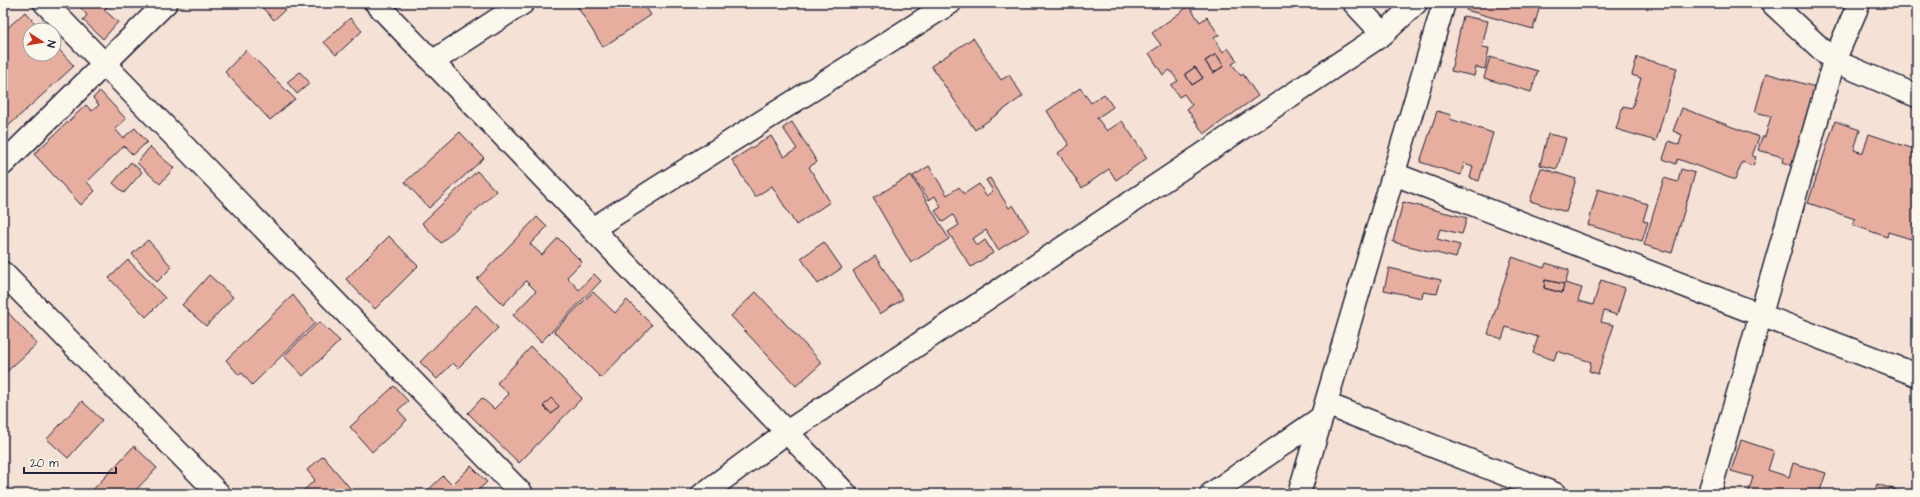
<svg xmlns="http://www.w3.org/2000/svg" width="1920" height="497" viewBox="0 0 1920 497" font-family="'Architects Daughter',sans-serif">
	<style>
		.building { fill: #e7aea0; stroke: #22223b; fill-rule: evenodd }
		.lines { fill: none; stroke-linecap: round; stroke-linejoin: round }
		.minor-casing { stroke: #22223b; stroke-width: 25 }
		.secondary-casing { stroke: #22223b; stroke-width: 25 }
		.minor { stroke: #fbf7ec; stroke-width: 22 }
		.secondary { stroke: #fbf7ec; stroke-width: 22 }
	</style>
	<rect width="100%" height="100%" fill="#f5e1d5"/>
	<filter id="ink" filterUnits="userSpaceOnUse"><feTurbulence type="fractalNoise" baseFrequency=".025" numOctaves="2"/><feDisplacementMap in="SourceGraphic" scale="8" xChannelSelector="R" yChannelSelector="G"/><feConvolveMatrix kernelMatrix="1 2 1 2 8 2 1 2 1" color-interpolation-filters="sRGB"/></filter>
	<g filter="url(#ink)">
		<!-- building -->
		<path class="building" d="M83,3H111L104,10L118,22L103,39L83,20L87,15L80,7Z
			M258,3H292L274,20Z
			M575,3H643L651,15L603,47Z
			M868,3H882L872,10Z
			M1468,3H1541L1533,29L1466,10Z
			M1189,6L1200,22L1207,17L1219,35L1214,38L1223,52L1228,48L1237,61L1232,64L1241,76L1243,74L1258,96L1204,134L1187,109L1192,105L1184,94L1179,97L1171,85L1178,81L1170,70L1163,75L1149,53L1161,45L1152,33ZM1216,54L1224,66L1213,73L1205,61ZM1195,67L1203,78L1192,85L1185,74Z
			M25,12L41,30H30V54H54V44L74,66L5,129L3,127V32Z
			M1463,16L1488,21L1482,47L1489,48L1485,69L1476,67L1474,76L1451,71Z
			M350,18L362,31L336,55L324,42Z
			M973,38L1001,80L1009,75L1023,96L975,130L931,66Z
			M246,50L295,99L270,120L225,72Z
			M1216,54L1224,66L1213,73L1205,61Z
			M1490,57L1538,71L1531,92L1484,78Z
			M1637,57L1677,68L1656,141L1616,129L1623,106L1632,108L1641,78L1632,75Z
			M1195,67L1203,78L1192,85L1185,74Z
			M300,72L310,83L297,94L287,82Z
			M1766,73L1815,87L1793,166L1782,162L1783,157L1758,150L1762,137H1765L1771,116L1755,112Z
			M1080,88L1091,103L1104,94L1113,107L1097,118L1107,131L1122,121L1147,158L1116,180L1109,169L1082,188L1058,153L1069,145L1047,111Z
			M100,91L126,119L115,129L123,138L135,128L147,142L133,155L124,146L87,182L95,191L81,205L34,154L86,105L92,111L99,105L93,98Z
			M1682,108L1759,137L1752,156L1756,157L1753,166L1742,162L1735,180L1678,159L1676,164L1663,159L1669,141L1679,145L1682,135L1673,131Z
			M1437,111L1451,115L1450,119L1493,133L1479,181L1470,178L1473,166L1464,163L1461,175L1420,162Z
			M1835,121L1860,130L1854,150L1863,153L1869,134L1917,150V236L1913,234L1911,239L1888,232L1887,237L1853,225L1855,219L1808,203Z
			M792,122L817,162L809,167L830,202L796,225L772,186L755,197L732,160L771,136L784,157L797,149L783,128Z
			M460,132L484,158L429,208L405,182Z
			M1548,134L1566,138L1557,169L1540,165Z
			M150,147L174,168L160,184L137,163Z
			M131,162L142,172L124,193L113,183Z
			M929,166L947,195L959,187L964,194L979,184L986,196L993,191L986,180L990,178L1009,208L1013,205L1029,231L998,250L986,230L972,239L977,246L985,240L993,253L971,267L948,232L959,225L953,215L943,222L935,211L941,207L935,196L929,200L913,176Z
			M1541,168L1576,179L1566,212L1530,201Z
			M1681,169L1695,173L1672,253L1644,245L1664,178L1678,182Z
			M477,171L496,191L441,243L422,223Z
			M911,175L949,239L911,263L873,198Z
			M1598,189L1648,204L1643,221L1648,222L1642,241L1588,225Z
			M1403,202L1467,218L1462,234L1440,229L1437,239L1460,245L1456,258L1393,242Z
			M537,217L547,227L530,244L542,255L558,238L582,262L567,277L579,290L594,274L601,281L541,342L513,315L536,291L526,281L503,305L477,279Z
			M389,236L418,266L375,309L346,279Z
			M148,240L172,267L157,282L132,254Z
			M824,242L842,268L818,284L801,258Z
			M875,256L903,299L880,314L853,271Z
			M1512,257L1544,268L1546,263L1569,270L1565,283L1582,288L1578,301L1593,305L1601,280L1625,288L1617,315L1604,311L1601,322L1614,325L1598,374L1589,371L1591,362L1557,351L1554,360L1533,353L1538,337L1506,327L1502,339L1488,334ZM1545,280L1564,284L1562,293L1544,288Z
			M128,260L165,298L146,317L109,278Z
			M1389,268L1441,280L1437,294L1423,292L1422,298L1384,290Z
			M209,275L233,297L206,326L182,305Z
			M1545,280L1564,284L1562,293L1544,288Z
			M593,292L615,313L627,300L652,325L601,378L554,331Z
			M756,292L822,363L796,386L731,316Z
			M293,295L315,323L252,385L242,373L239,375L226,360Z
			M476,305L498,328L458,368L453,363L437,379L420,362Z
			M3,307L37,344L3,375Z
			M319,322L340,341L303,376L284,356Z
			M531,347L582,398L519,463L468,413L482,398L494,409L509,394L497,383ZM551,398L559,406L552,414L543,406Z
			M394,386L408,401L398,410L407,420L372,452L350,427Z
			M551,398L559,406L552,414L543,406Z
			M82,401L102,420L68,458L47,439Z
			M1741,440L1774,451L1768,470L1789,477L1793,463L1826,473L1819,494H1748L1753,477L1731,471Z
			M134,446L157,468L132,494H89Z
			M323,456L355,494H307L304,490L315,480L307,470Z
			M471,466L487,482L474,494H424L443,476L452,485Z
			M1877,484L1902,492V494H1874Z"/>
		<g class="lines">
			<defs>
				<path id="minor" d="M45,3L522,494
					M376,3L846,494
					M1354,3L1383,34
					M432,62L523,3
					M3,164L166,3
					M1394,174L1917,375
					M592,229L950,3
					M3,273L219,494
					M1326,404L1555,494
					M703,494L787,432L1383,34L1416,3
					M1211,494L1322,417
					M1299,494L1444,3
					M1709,494L1834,61L1859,3"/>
				<path id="secondary" d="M1772,3L1834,61L1917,96"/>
			</defs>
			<!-- minor casing -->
			<use href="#minor" class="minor-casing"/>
			<!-- secondary casing -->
			<use href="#secondary" class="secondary-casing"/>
			<!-- minor -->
			<use href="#minor" class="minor"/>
			<!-- secondary -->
			<use href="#secondary" class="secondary"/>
		</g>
	</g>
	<!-- margin -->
	<rect width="1920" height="497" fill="none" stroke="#fbf7ec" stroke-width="16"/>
	<rect x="8" y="8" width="1904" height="481" fill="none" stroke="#22223b" stroke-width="1.5" filter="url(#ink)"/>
	<!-- north arrow -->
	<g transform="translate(42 42) rotate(102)"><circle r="19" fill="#fbf7ec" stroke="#a4a2a5"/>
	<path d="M0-3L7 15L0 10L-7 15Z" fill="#c8321e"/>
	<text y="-6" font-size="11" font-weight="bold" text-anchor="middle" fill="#22223b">N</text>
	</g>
	<!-- scale -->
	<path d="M24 467v6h92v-6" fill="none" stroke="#22223b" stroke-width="2"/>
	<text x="30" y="467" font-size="12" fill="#22223b" stroke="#fbf7ec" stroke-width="3" paint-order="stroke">20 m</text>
</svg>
